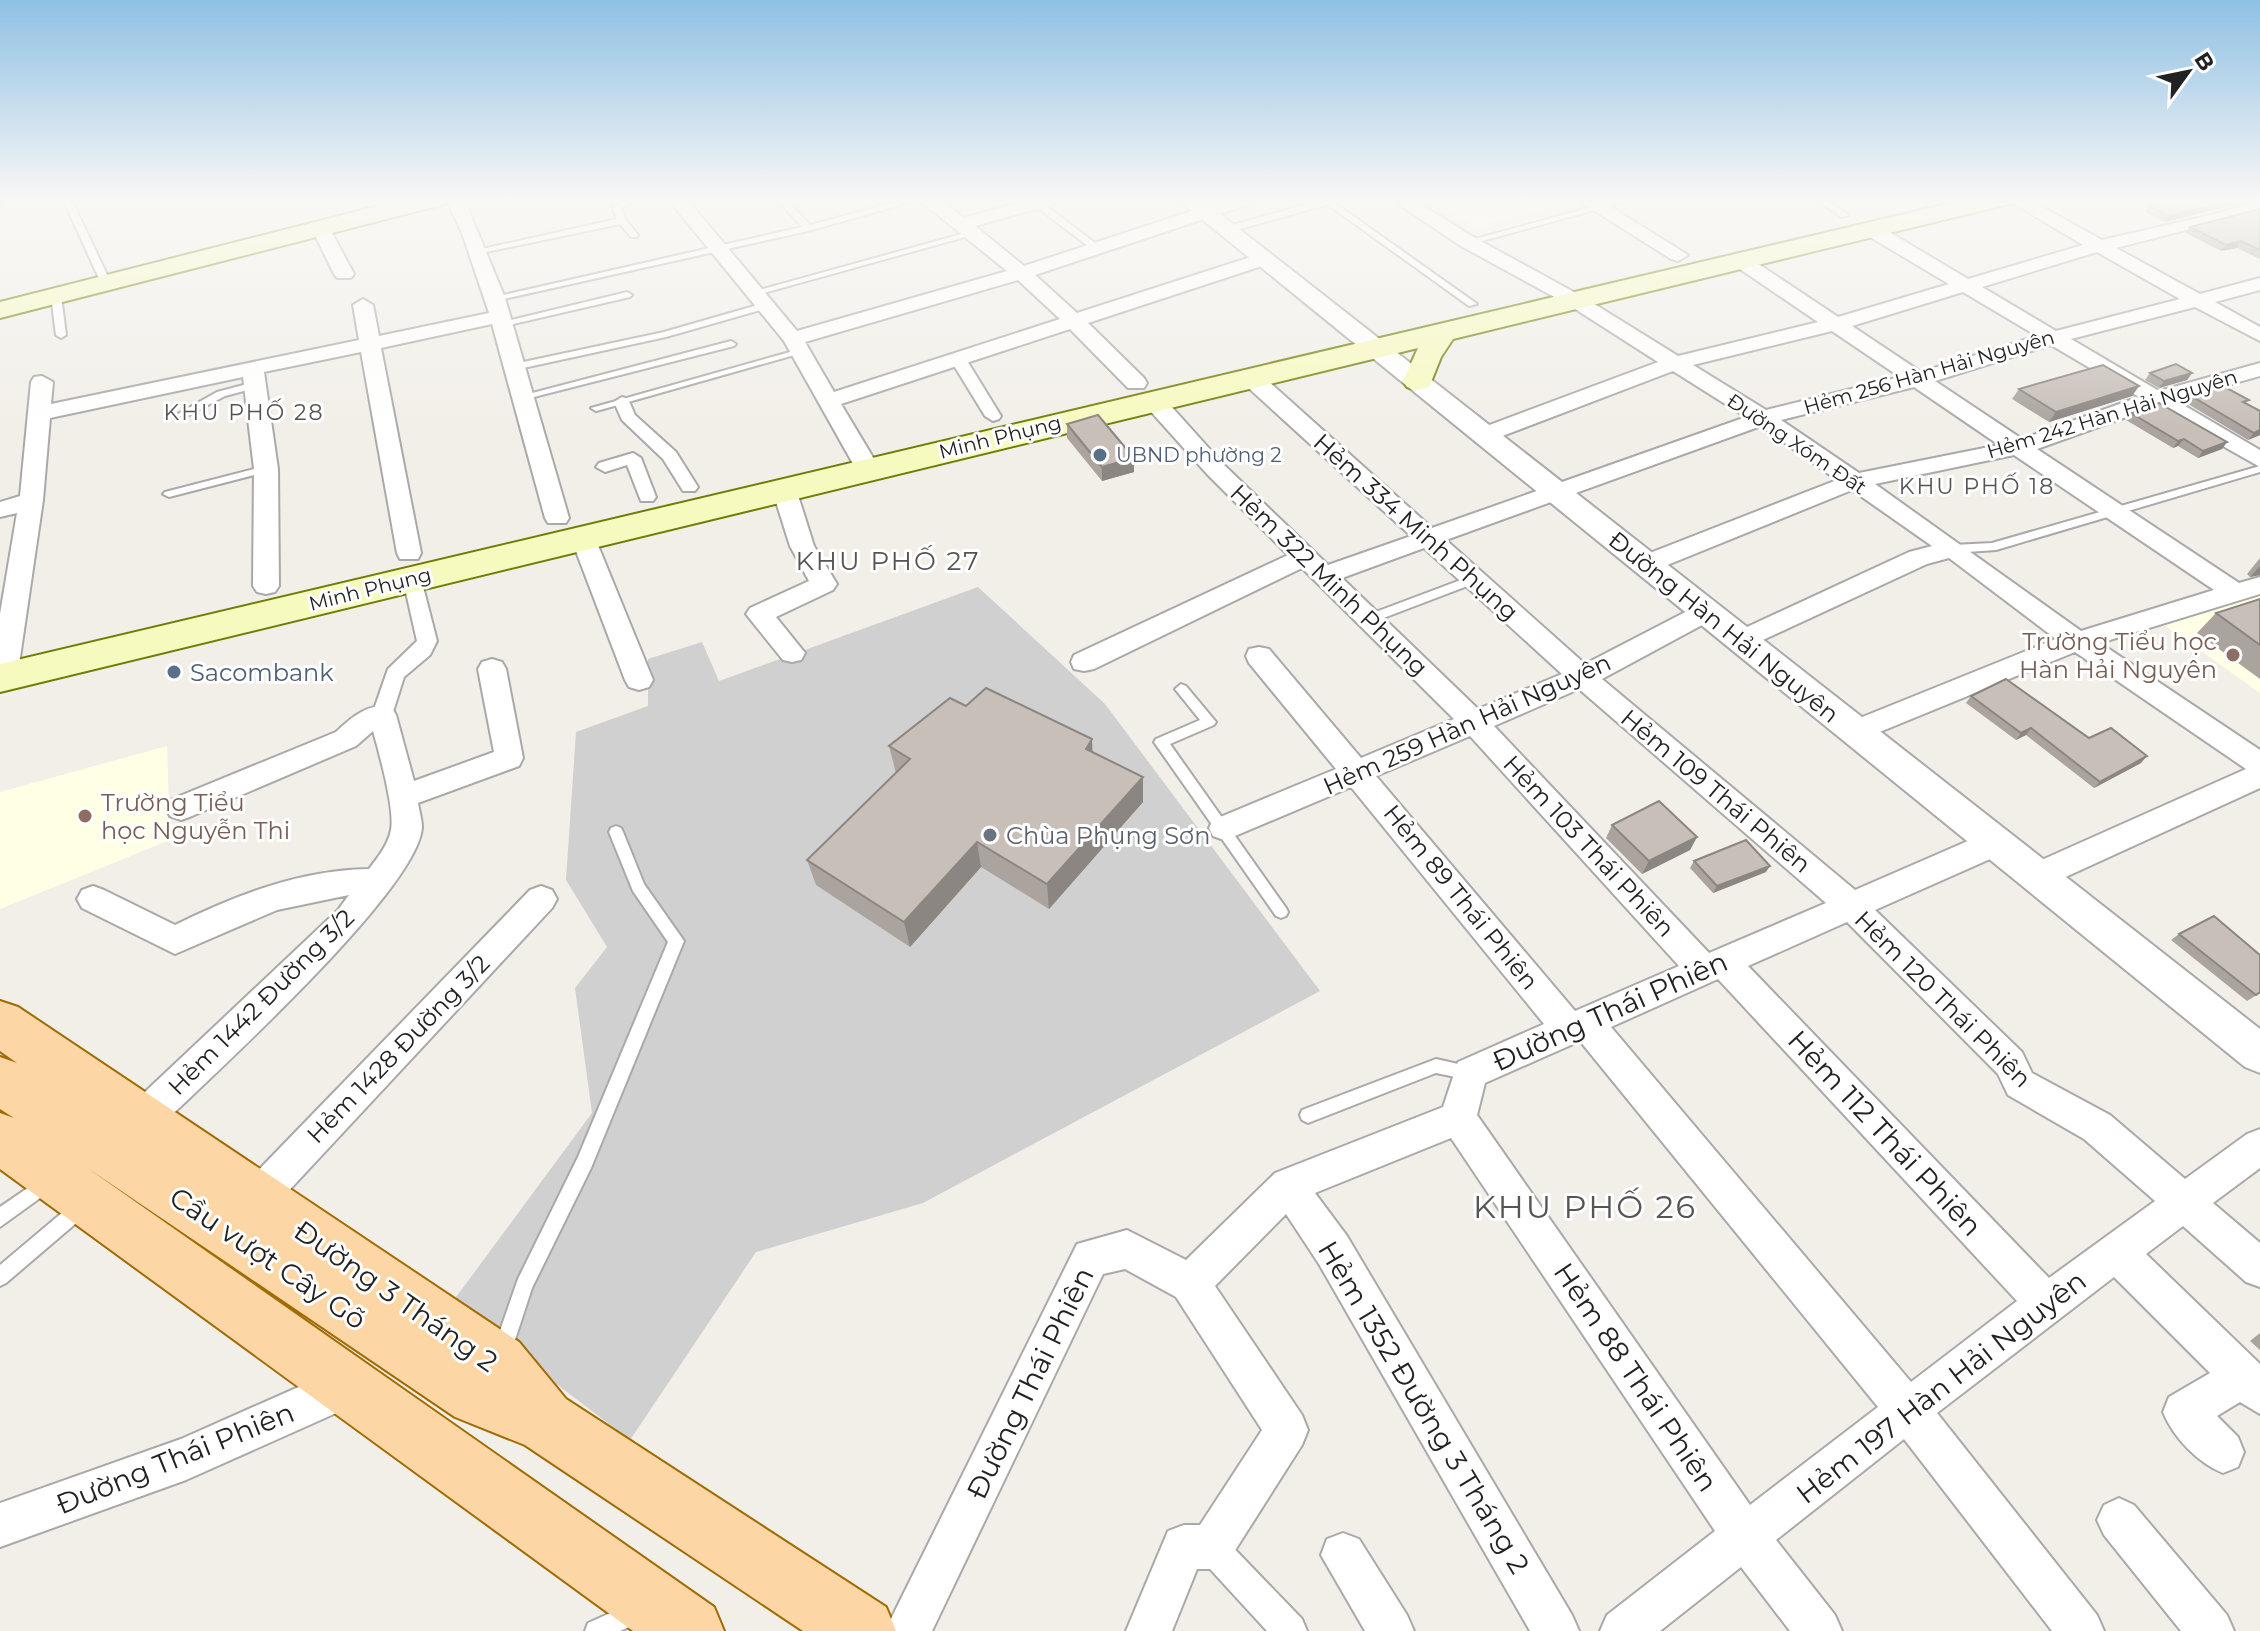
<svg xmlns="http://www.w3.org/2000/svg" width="2260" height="1631" viewBox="0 0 2260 1631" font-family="Montserrat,sans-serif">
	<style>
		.education { fill: #ffffe5 }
		.religious { fill: #d0d0d0 }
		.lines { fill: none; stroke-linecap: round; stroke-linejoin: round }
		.service-casing { stroke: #a9a9a9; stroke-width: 4 }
		.pedestrian-casing { stroke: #a9a9a9; stroke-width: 4 }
		.minor-casing { stroke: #a9a9a9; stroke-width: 4 }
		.tertiary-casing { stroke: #a9a9a9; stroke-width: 4 }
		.secondary-casing { stroke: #707d05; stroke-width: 4 }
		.primary-casing { stroke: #a06b00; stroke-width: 4 }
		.service { fill: #fff; fill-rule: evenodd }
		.pedestrian { fill: #fff; fill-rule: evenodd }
		.minor { fill: #fff; fill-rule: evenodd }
		.tertiary { fill: #fff; fill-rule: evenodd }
		.secondary { fill: #f7fabf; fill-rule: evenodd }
		.primary { fill: #fcd6a4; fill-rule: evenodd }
		.wall { fill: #aba49e }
		.shaded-wall { fill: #8b8681 }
		.building { fill: #c7bfb8; stroke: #8b8681; stroke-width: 2 }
		.service-dot { fill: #5c6f8a; stroke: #fff; stroke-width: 3 }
		.education-dot { fill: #8d6e63; stroke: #fff; stroke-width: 3 }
		.worship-dot { fill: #6b7280; stroke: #fff; stroke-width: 3 }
		.labels { text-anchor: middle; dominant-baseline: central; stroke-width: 6; stroke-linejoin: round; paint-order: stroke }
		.far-street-label { font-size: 20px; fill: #222; stroke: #fff }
		.far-service-label { font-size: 20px; fill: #4e5e75; stroke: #fff; text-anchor: start }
		.far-neighbourhood-label { font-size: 22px; letter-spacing: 2px; fill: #555; stroke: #fff }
		.street-label { font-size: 24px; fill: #222; stroke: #fff }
		.education-label { font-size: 24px; fill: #785e54; stroke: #fff; text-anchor: end }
		.service-label { font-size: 24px; fill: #4e5e75; stroke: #fff; text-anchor: start }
		.worship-label { font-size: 24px; fill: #5b616d; stroke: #fff; text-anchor: start }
		.neighbourhood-label { font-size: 26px; letter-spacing: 2px; fill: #555; stroke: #fff }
		.near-street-label { font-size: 28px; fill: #222; stroke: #fff }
		.near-neighbourhood-label { font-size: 32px; letter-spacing: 2px; fill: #555; stroke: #fff }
	</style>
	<rect width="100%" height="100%" fill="#f2efe9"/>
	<!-- education -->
	<path class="education" d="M1431,199H1582L1476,227Z
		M2260,578V693L2153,617Z
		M167,746L170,840L0,909V792Z"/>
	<!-- religious -->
	<path class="religious" d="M978,587L1105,704L1320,991L923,1203L756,1252L630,1440L451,1304L592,1113L575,988L607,947L566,880L576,732L648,706V659L702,642L719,681Z"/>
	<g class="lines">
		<defs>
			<path id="service" d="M0,199H9L0,204Z
				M63,199H71L111,283L109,285L101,283Z
				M371,199H379L389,212L388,214H382Z
				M631,199H643L621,208L626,220L638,235L637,237H631L620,224L477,254L473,251L617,219L612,207Z
				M777,199H786L810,225L908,199H922L808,231L495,301L490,298L802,227Z
				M1320,199H1329L1477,304L1469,306Z
				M1621,199H1635L1471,244L1464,242Z
				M1815,199H1825L1849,215L1842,217Z
				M1034,201H1040L1099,246V250H1093L1034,205Z
				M969,232L976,234L760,294L752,292Z
				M627,292L632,295L630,297L500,327L495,324Z
				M56,293L61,296L66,335L61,338L56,335L51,296Z
				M768,302L771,303V307L666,337L514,370L509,367L514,364L664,332Z
				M731,341L736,344L734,346L522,400L517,397Z
				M797,350L805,352L600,410L596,411L591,408Z
				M255,382L260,385L259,387L225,396L187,416H179L178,414L217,392Z
				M266,466L270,467V471L169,497L163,494L165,492Z
				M2260,466V472L1996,550L1953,553L1947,549L1953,545L1992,543Z
				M1474,575L1478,576V582L1373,622L1369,623L1363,619L1365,616Z
				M1181,684L1186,686L1216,722L1214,725L1170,744L1286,908L1288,912L1286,916L1281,918L1276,916L1154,742L1156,739L1200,720L1175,689Z
				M616,826L621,828L623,832L644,884L684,941L591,1168L532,1288L509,1358L502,1360L495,1358L493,1351L518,1279L578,1157L668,942L633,891L609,832L611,828Z
				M1436,1059L1476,1068L1478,1073L1476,1078L1470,1080L1436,1073L1308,1123L1302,1120L1300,1115L1302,1110Z
				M48,1174L54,1176L57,1182L54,1188L0,1227V1207Z
				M82,1198L88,1201L91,1207L88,1213L6,1283L0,1286V1265L76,1201Z
				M635,1602L643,1605L646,1613L643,1621L620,1631H585L588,1623Z"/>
			<path id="pedestrian" d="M1325,199L1336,202L1226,233L1219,229Z
				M958,354L966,359L1001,416L999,419L993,421L985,416L950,359Z
				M622,397L628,399L635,415L676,452L698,487L695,491H683L663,459L622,420L614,402Z
				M633,453L641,458L656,497L653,501H641L627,465L605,472L596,467L599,463Z
				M412,573L421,579L437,641L430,655L404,677L392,715L389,720H375L372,715L388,669L417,641L403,579Z
				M1211,1531L1222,1536L1302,1619L1307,1631H1267L1200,1558L1195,1547L1200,1536Z"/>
			<path id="minor" d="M446,199H464L505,298L569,518L566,523H548L545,518L492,324L381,348L421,553L418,559H400L397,553L361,352L264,372L278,469L279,586L275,592L266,594L257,592L253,586L254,469L243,377L50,418L43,500L17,678L13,685L0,687V614L17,513L0,517V502L20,496L31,382L34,377L42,376L53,382L51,404L359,340L353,305L363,299L373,305L379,336L489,313L462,233Z
				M668,199H687L797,331L1007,271L918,199H939L964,218L1031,199H1060L1057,203L975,226L1024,266L1228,199H1255L1252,203L1035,275L1077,313L1257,255H1271L1274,259L1271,263L1088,323L1144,378L1147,383L1144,388H1128L1070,329L841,404L880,469L876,474H860L856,469L784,341ZM1018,280L1060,319L834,392L805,342Z
				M1391,199H1412L1475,238L1583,297L1678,356L1818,322L1734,265L1731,261L1734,257H1748L1838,317L1949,284L1865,234L1863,230L1865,226H1879L1968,279L2083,245L2006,199H2028L2102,240L2215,214L2260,200V211L2116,248L2200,294L2260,278V290L2215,302L2260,327V341L2195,307L2071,339L2159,391L2260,363V376L2175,400L2260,450V467L2154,407L2037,449L2239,583L2260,577V594L2100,643L2260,750V788L2048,885L2037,889L2026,885L2021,876L2026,867L2246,769L2075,652L1865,738L1855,741L1845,738L1841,731L1845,724L2056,639L1949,558L1927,564L1750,646L1741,649L1732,646L1728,640L1732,634L1909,552L1932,546L1852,490L1655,570H1637L1633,564L1637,558L1837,480L1761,426L1446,540L1585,664L1697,606L1706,603L1715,606L1719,612L1715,618L1602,679L1855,890L1984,834L1995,831L2006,834L2010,843L2006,852L1875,910L2022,1052L2032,1073L2110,1115L2185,1179L2247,1134L2260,1129V1168L2213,1203L2260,1243V1287L2246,1282L2183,1226L2146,1254L2260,1364V1414L2240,1402L2217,1416L2238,1437L2244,1452L2238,1467L2223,1473C2198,1463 2173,1437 2163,1412L2169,1397L2210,1373L2114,1277L1937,1413L2097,1615L2104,1631H2052L1904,1439L1776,1540L1835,1615L1842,1631H1790L1741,1567L1660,1631H1600L1607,1615L1715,1531L1451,1138L1315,1193L1347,1236L1572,1615L1579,1631H1530L1319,1264L1286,1214L1215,1286L1302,1415L1308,1430L1302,1445L1227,1563L1211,1569H1197L1172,1631H1126L1168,1531L1184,1525H1200L1262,1430L1176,1297L1125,1269L1103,1274L932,1631H885L1077,1244L1127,1230L1186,1260L1275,1173L1443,1107L1458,1062L1544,1024L1351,787L1235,836L1224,840L1213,836L1209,828L1213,820L1336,769L1249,663L1246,656L1249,649L1259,647L1269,649L1361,758L1454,719L1302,568L1094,669L1084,671L1074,669L1071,662L1074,655L1288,555L1207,474L1145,405L1142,400L1145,395H1161L1223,464L1328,565L1411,536L1242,382L1239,377L1242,372H1258L1432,528L1746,417L1673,371L1492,440H1476L1473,435L1476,430L1658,362L1569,305L1461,246ZM2097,252L2180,299L2056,331L1982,287ZM1963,292L2037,336L1921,372L1852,326ZM1832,331L1900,377L1766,410L1693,365ZM2051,345L2139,397L2022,439L1935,381ZM1914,387L1999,445L1859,473L1781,420ZM2014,455L2214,590L2081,631L1875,484ZM1424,548L1562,674L1478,709L1342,578ZM1579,689L1826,903L1709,953L1494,726ZM1470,736L1679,966L1575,1011L1376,776ZM1847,922L1998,1074L2008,1095L2084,1139L2155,1201L2049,1278L1748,966ZM1718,979L2017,1301L1911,1382L1611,1027ZM1580,1041L1878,1407L1750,1505L1477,1115L1485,1083Z
				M1576,199H1598L1688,255L1678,261L1671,259Z
				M321,223L330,229L354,274L351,278H337L334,274L312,229Z
				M784,482L792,484L796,489L814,546L837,584L833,590L776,617L805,653L801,660L792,662L783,660L746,614L750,608L809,581L790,546L772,489L776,484Z
				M583,530L592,532L595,538L653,680L649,687L639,690L629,687L625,680L571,538L574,532Z
				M492,659L502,662L506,669L523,758L519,766L418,803C419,810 422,820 422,827C419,890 206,1081 154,1132L141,1137L128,1132L123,1120L128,1108L338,910L349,895L277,910L175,954L82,908L77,899L82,890L93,886L104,890L175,925C236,895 300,870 369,869C378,857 388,845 391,830C395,810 379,752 373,731L356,746L192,816L181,820L170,816L166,808L170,800L336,732C351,718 370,701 392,708L396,715L414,781L494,752L478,669L482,662Z
				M541,886L552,890L557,899L552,908L269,1212L256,1217L243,1212L237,1199L243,1186L530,890Z
				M348,1365L363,1371L369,1386L363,1401L186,1480L0,1547V1503L181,1439Z
				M2119,1498L2134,1505L2227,1615L2234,1631H2181L2104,1535L2097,1520L2104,1505Z
				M1343,1533L1359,1539L1407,1615L1414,1631H1365L1321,1555L1327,1539Z"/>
			<path id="tertiary" d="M1177,199H1201L2260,1029V1073L2245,1067Z"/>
			<path id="secondary" d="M406,199H449L445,204L0,318V302Z
				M1968,199H2013L2009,204L1453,339L1441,357L1429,387L1418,390L1407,387L1403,381L1418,348L0,692V664Z"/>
			<path id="primary" d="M0,1001L18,1007L519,1342L566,1399L886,1607L896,1631H803L525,1445L455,1417L86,1167L714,1607L724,1631H633L0,1169V1113L14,1118L0,1109V1057L17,1063L0,1051Z"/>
		</defs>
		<!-- service casing -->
		<use href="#service" class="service-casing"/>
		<!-- pedestrian casing -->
		<use href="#pedestrian" class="pedestrian-casing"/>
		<!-- minor casing -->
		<use href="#minor" class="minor-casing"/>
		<!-- tertiary casing -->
		<use href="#tertiary" class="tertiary-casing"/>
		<!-- secondary casing -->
		<use href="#secondary" class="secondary-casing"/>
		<!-- primary casing -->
		<use href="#primary" class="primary-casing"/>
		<!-- service -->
		<use href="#service" class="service"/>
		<!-- pedestrian -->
		<use href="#pedestrian" class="pedestrian"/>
		<!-- minor -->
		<use href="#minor" class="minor"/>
		<!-- tertiary -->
		<use href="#tertiary" class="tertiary"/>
		<!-- secondary -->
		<use href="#secondary" class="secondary"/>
		<!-- primary -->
		<use href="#primary" class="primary"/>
	</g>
	<!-- wall -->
	<path class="wall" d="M2237,204L2165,222L2145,212L2149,206Z
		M2260,209V259L2237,248L2221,251L2186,233L2190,227Z
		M2150,373H2192L2187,380L2159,388L2145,380Z
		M2139,386L2132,396L2049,422L2012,399L2019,389Z
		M2188,394L2246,404L2260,435L2248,440L2183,401Z
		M2131,413L2227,442L2222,449L2198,458L2178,446L2173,448L2126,420Z
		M1067,424L1134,458V472L1102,481L1067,438Z
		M2260,558V575L2250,577L2247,574Z
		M2260,599V679L2197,633L2216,613Z
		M1971,696L2089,738L2141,763L2094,788L2026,735L2016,740L1966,703Z
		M889,746L1093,752L1143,777V802L1049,909L981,867L910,947L816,885L807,860L896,773Z
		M1612,825L1697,837L1690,850L1642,874L1606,838Z
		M1694,861L1766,872L1713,893L1690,868Z
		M2179,934L2260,993L2247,1001L2171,940Z
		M2260,1333V1350L2250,1341Z"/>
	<!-- shaded-wall -->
	<path class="shaded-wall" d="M2236,199H2240L2237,204L2165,222L2169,216Z
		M2241,241L2237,248L2221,251L2226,245Z
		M2192,373L2187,380L2159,388L2164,381Z
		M2139,386L2132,396L2049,422L2056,412Z
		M2260,430V435L2248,440L2254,433Z
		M2184,439L2178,446L2173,448L2178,441Z
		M2227,442L2222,449L2198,458L2203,451Z
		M1134,458V472L1102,481V467Z
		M2260,566V575L2250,577Z
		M2031,728L2026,735L2016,740L2021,733Z
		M1092,739L1093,765L1086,749Z
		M2147,756L2141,763L2094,788L2100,782Z
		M1143,777V802L1049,909L1047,884Z
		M1697,837L1690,850L1642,874L1649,861Z
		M977,842L981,867L910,947L904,922Z
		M1770,866L1766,872L1713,893L1717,886Z"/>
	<!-- building -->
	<path class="building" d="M2168,199H2236L2169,216L2149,206Z
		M2260,209V250L2241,241L2226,245L2190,227Z
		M2176,364L2192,373L2164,381L2150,373Z
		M2103,365L2139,386L2056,412L2019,389Z
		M2221,385L2249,400L2243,402L2260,411V430L2254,433L2188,394Z
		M2159,403L2227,442L2203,451L2184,439L2178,441L2131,413Z
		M1098,415L1134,458L1102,467L1067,424Z
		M2260,599V645L2216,613Z
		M2006,679L2089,738L2111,728L2147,756L2100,782L2031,728L2021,733L1971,696Z
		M986,688L1092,739L1086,749L1143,777L1047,884L977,842L904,922L807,860L910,759L889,746L950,698L966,706Z
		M1659,801L1697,837L1649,861L1612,825Z
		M1746,840L1770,866L1717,886L1694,861Z
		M2214,916L2260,955V992L2256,995L2179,934Z"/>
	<!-- sky -->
	<linearGradient id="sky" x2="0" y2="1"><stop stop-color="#8fc0e4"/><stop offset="0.47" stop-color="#f9f8f5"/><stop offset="1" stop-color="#f9f8f5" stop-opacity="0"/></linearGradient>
	<rect width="2260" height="427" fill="url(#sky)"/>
	<!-- markers -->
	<g class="service-dot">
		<circle cx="1100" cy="455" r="8"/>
		<circle cx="174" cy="672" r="8"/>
	</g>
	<g class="education-dot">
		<circle cx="2233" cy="655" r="8"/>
		<circle cx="85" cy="816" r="8"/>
	</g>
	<circle class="worship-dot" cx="990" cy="835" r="8"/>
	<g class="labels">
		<!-- far-street labels -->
		<g class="far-street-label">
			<text transform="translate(1929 372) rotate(-16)">Hẻm 256 Hàn Hải Nguyên</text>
			<text transform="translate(2112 414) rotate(-17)">Hẻm 242 Hàn Hải Nguyên</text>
			<text transform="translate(1000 437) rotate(-14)">Minh Phụng</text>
			<text transform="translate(1797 444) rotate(34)">Đường Xóm Đất</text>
			<text transform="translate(370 589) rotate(-14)">Minh Phụng</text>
		</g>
		<!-- far-service labels -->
		<g class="far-service-label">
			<text x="1116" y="455">UBND phường 2</text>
		</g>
		<!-- far-neighbourhood labels -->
		<g class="far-neighbourhood-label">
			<text x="244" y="412">KHU PHỐ 28</text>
			<text x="1977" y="486">KHU PHỐ 18</text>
		</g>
		<!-- street labels -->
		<g class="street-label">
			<text transform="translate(1416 527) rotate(42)">Hẻm 334 Minh Phụng</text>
			<text transform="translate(1329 580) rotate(44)">Hẻm 322 Minh Phụng</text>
			<text transform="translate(1724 627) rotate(39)">Đường Hàn Hải Nguyên</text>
			<text transform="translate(1467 724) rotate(-24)">Hẻm 259 Hàn Hải Nguyên</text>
			<text transform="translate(1716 791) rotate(40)">Hẻm 109 Thái Phiên</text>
			<text transform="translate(1589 846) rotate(47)">Hẻm 103 Thái Phiên</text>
			<text transform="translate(1461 897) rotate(51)">Hẻm 89 Thái Phiên</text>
			<text transform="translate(1943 999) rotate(45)">Hẻm 120 Thái Phiên</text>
			<text transform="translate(261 1002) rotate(-45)">Hẻm 1442 Đường 3/2</text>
			<text transform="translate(398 1049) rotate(-46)">Hẻm 1428 Đường 3/2</text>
		</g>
		<!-- education labels -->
		<g class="education-label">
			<text x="2217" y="641">Trường Tiểu học<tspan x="2217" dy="28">Hàn Hải Nguyên</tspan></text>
			<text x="101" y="802" text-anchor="start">Trường Tiểu<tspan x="101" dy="28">học Nguyễn Thi</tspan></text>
		</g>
		<!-- service labels -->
		<g class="service-label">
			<text x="190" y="672">Sacombank</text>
		</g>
		<!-- worship labels -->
		<g class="worship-label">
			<text x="1006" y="835">Chùa Phụng Sơn</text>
		</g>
		<!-- neighbourhood labels -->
		<g class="neighbourhood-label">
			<text x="888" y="561">KHU PHỐ 27</text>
		</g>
		<!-- near-street labels -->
		<g class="near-street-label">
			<text transform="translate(1610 1011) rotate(-24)">Đường Thái Phiên</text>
			<text transform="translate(1885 1133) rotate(47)">Hẻm 112 Thái Phiên</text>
			<text transform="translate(268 1258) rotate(34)">Cầu vượt Cây Gõ</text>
			<text transform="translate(396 1296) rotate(35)">Đường 3 Tháng 2</text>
			<text transform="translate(1636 1377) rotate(56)">Hẻm 88 Thái Phiên</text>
			<text transform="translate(1030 1383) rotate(-64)">Đường Thái Phiên</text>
			<text transform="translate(1941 1387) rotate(-38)">Hẻm 197 Hàn Hải Nguyên</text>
			<text transform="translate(1424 1407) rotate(59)">Hẻm 1352 Đường 3 Tháng 2</text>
			<text transform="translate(175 1458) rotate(-22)">Đường Thái Phiên</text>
		</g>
		<!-- near-neighbourhood labels -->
		<g class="near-neighbourhood-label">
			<text x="1585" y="1206">KHU PHỐ 26</text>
		</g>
	</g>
	<!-- north arrow -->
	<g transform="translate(2188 72) rotate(57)" stroke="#ffffff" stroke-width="6" paint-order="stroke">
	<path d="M0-6L14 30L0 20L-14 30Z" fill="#222222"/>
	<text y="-12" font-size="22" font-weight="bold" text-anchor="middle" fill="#222222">B</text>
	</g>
</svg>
